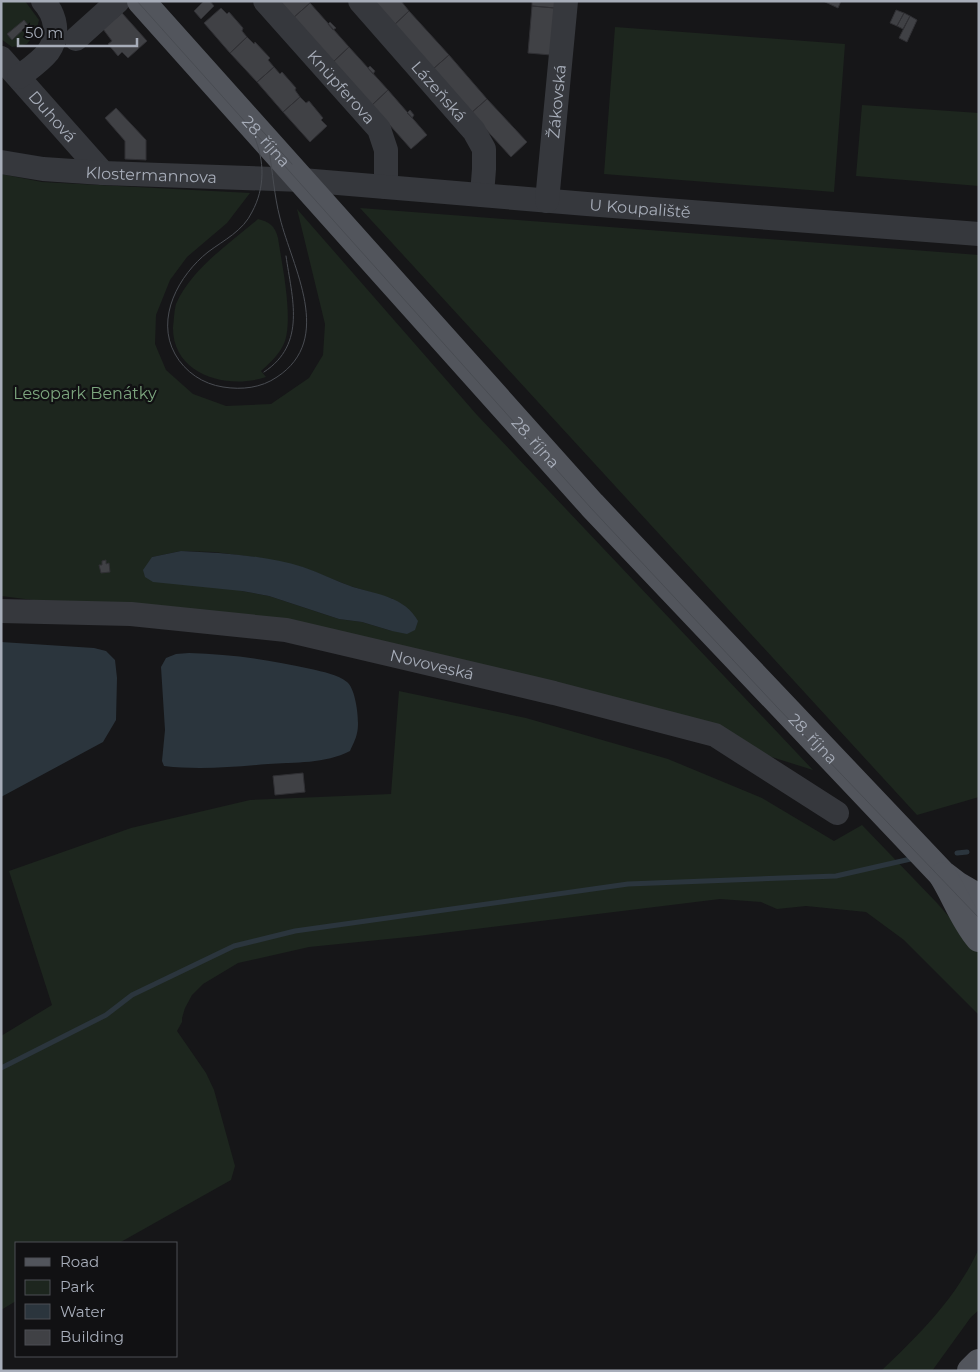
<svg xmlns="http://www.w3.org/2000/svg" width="980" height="1372" viewBox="0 0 980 1372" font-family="Montserrat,sans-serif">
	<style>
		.green { fill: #1d261e; fill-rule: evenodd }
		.water { fill: #2b353d }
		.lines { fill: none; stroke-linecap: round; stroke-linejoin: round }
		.stream { stroke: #2b353d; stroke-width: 5 }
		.building { fill: #404145; stroke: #303034 }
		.minor { stroke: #36383d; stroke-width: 24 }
		.major { stroke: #52555c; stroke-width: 28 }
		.tram { stroke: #494c52; stroke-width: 1 }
		.labels { text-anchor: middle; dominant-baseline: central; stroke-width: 4.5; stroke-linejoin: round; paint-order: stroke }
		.street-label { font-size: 16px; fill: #a7adb9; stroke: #111113 }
		.park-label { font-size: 16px; fill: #7ca57e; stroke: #111113 }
	</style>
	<rect width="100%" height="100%" fill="#161618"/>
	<!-- green -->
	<path class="green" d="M1,1H25L39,20L36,32L27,44L12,47L1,39Z
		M615,27L845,44L834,192L604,174Z
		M862,105L979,113V186L856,176Z
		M1,174L42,182L250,193L227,223L187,257L170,280L156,315L155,344L166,370L193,394L226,406L271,404L309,378L323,355L325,324L297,209L477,415L813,770L552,688L290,632L1,596ZM181,551L214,552L261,558L302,567L350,586L393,599L392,631L362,622L339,619L269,596L242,591L152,557Z
		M360,208L979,255V797L917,815Z
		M258,219C270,222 275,226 278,238C282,265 293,316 285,341C280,354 271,362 261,371L266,377C228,390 172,375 173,327C174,320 174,311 176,304C192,268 229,244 258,219Z
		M399,691L526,718L668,759L762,798L834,841L862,825L937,903L979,951V1015L904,940L866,912L806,906L777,909L761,902L720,899L418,936L309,947L238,963L203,984L192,995L185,1008L182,1018V1022L177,1031L206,1073L214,1090L235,1166L231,1180L119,1243H16V1301L1,1310V1036L52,1005L9,871L131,828L250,800L391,794Z
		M979,1248V1310L971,1317L932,1371H881C919,1335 958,1296 979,1248Z"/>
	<!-- water -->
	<path class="water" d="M181,551C222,553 264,555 303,567C320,573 336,581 353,587C377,594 405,597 418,621L415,630L407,634L392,631L362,622L339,619L269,596L242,591L153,582L145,577L143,570L152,557Z
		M1,642L94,648L106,651L115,660L117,678L116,720L103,742L1,797Z
		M189,653C231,654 270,660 311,669C323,672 337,674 347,682C356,689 360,722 357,733C356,739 352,746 350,751C325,764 295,762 268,764C232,767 199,770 164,766L162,761L165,730L161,667L166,658L176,654Z"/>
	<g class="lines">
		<!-- stream -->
		<path class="stream" d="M957,853L967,852
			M1,1068L106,1015L132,995L234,946L295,931L628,884L836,876L915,858"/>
	</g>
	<!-- building -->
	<path class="building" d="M204,1H210L214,6L201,19L194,11Z
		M278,1H308L310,3L293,18Z
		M371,1H401L409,11L393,26Z
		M532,1H556L555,8L532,6Z
		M823,1H841L838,8Z
		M310,3L349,47L333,62L293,18Z
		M532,6L555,8L551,55L528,53Z
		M221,8L227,14L229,12L243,28L242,31L247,37L230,53L204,23Z
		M896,10L904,13L897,26L890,23Z
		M409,11L449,55L433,69L393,26Z
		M122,13L147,41L128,58L122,52L118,56L108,44L112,41L103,29Z
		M904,13L910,16L903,29L897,26Z
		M910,16L917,20L907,42L899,38Z
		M24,20L28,25L12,40L7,34Z
		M330,22L336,28L333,30L328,24Z
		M247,37L254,44L255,42L270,58L268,60L274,67L257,82L230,53Z
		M349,47L388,90L372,105L333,62Z
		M449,55L487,99L471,113L433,69Z
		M370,66L375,71L373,74L368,68Z
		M274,67L280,74L282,72L296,88L295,90L300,97L283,112L257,82Z
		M388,90L427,135L411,149L372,105Z
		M300,97L306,103L309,101L323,118L321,120L327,126L310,142L283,112Z
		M487,99L527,142L511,157L471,113Z
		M116,108L146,140V160L125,159V141L105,118Z
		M410,110L414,115L412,118L407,113Z
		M106,560V564L109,563L110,572L101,573L99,565H102V561Z
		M303,773L305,792L275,795L273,776Z"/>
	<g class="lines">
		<!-- minor -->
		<g class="minor">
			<path id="s1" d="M265,1L379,129L386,150V187"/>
			<path id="s2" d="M360,1L474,131L484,149V169L482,195"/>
			<path d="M76,39L118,1"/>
			<path id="s3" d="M1,58L103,173"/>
			<path d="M19,77C28,70 41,61 48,52C60,35 56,15 43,1"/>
			<path id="s4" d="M1,162L43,169L103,173L302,180L587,204L979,234"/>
			<path id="s5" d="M547,201L566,1"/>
			<path id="s6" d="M1,611L131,614L286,630L554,693L715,735L837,813"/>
		</g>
		<!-- major -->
		<g class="major">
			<path id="s7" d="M141,1L592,505L941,873L958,886L979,898"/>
			<path d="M943,876C956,897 963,919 979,938"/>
			<path d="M971,1371L979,1363"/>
		</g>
		<!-- tram -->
		<path class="tram" d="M137,1L590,507L776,706L979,918
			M257,125L292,164
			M254,136C265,161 265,188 252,212C243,231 224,240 208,252C179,275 155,318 175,354C185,372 203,384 223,387C242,390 261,388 277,377C335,339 292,267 280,218C274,195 273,173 269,151
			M264,372C307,344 292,298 286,256"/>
	</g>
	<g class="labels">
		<!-- street labels -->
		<g class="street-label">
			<text stroke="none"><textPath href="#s1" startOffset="115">Knüpferova</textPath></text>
			<text stroke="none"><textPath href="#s2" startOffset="120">Lázeňská</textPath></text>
			<text stroke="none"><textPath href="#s5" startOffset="100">Žákovská</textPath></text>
			<text stroke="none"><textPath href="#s3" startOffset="78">Duhová</textPath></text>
			<text stroke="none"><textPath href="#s7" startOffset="188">28. října</textPath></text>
			<text stroke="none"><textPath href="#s4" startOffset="151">Klostermannova</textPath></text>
			<text stroke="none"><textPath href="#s4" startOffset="641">U Koupaliště</textPath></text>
			<text stroke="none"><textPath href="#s7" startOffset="592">28. října</textPath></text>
			<text stroke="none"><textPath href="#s6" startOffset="436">Novoveská</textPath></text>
			<text stroke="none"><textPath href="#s7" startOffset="998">28. října</textPath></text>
		</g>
		<!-- park labels -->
		<g class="park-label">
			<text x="85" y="393">Lesopark Benátky</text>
		</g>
	</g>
	<!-- border -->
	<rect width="980" height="1372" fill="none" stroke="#a7adb9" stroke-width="5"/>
	<!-- legend -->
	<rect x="15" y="1242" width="162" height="115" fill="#111113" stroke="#4d4f55"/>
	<rect x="25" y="1258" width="25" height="8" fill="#52555c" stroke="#4d4f55"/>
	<text x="60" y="1267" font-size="15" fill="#a7adb9">Road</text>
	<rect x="25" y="1280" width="25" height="15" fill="#1d261e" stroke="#4d4f55"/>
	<text x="60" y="1292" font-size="15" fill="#a7adb9">Park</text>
	<rect x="25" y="1304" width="25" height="15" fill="#2b353d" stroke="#4d4f55"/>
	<text x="60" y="1317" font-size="15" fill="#a7adb9">Water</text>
	<rect x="25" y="1330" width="25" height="15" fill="#404145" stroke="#4d4f55"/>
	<text x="60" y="1342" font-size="15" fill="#a7adb9">Building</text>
	<!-- scale -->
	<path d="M18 38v8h119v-8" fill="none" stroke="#a7adb9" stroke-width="2.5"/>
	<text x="25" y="38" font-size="15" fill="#a7adb9" stroke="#111113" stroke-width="4" paint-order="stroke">50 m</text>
</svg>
